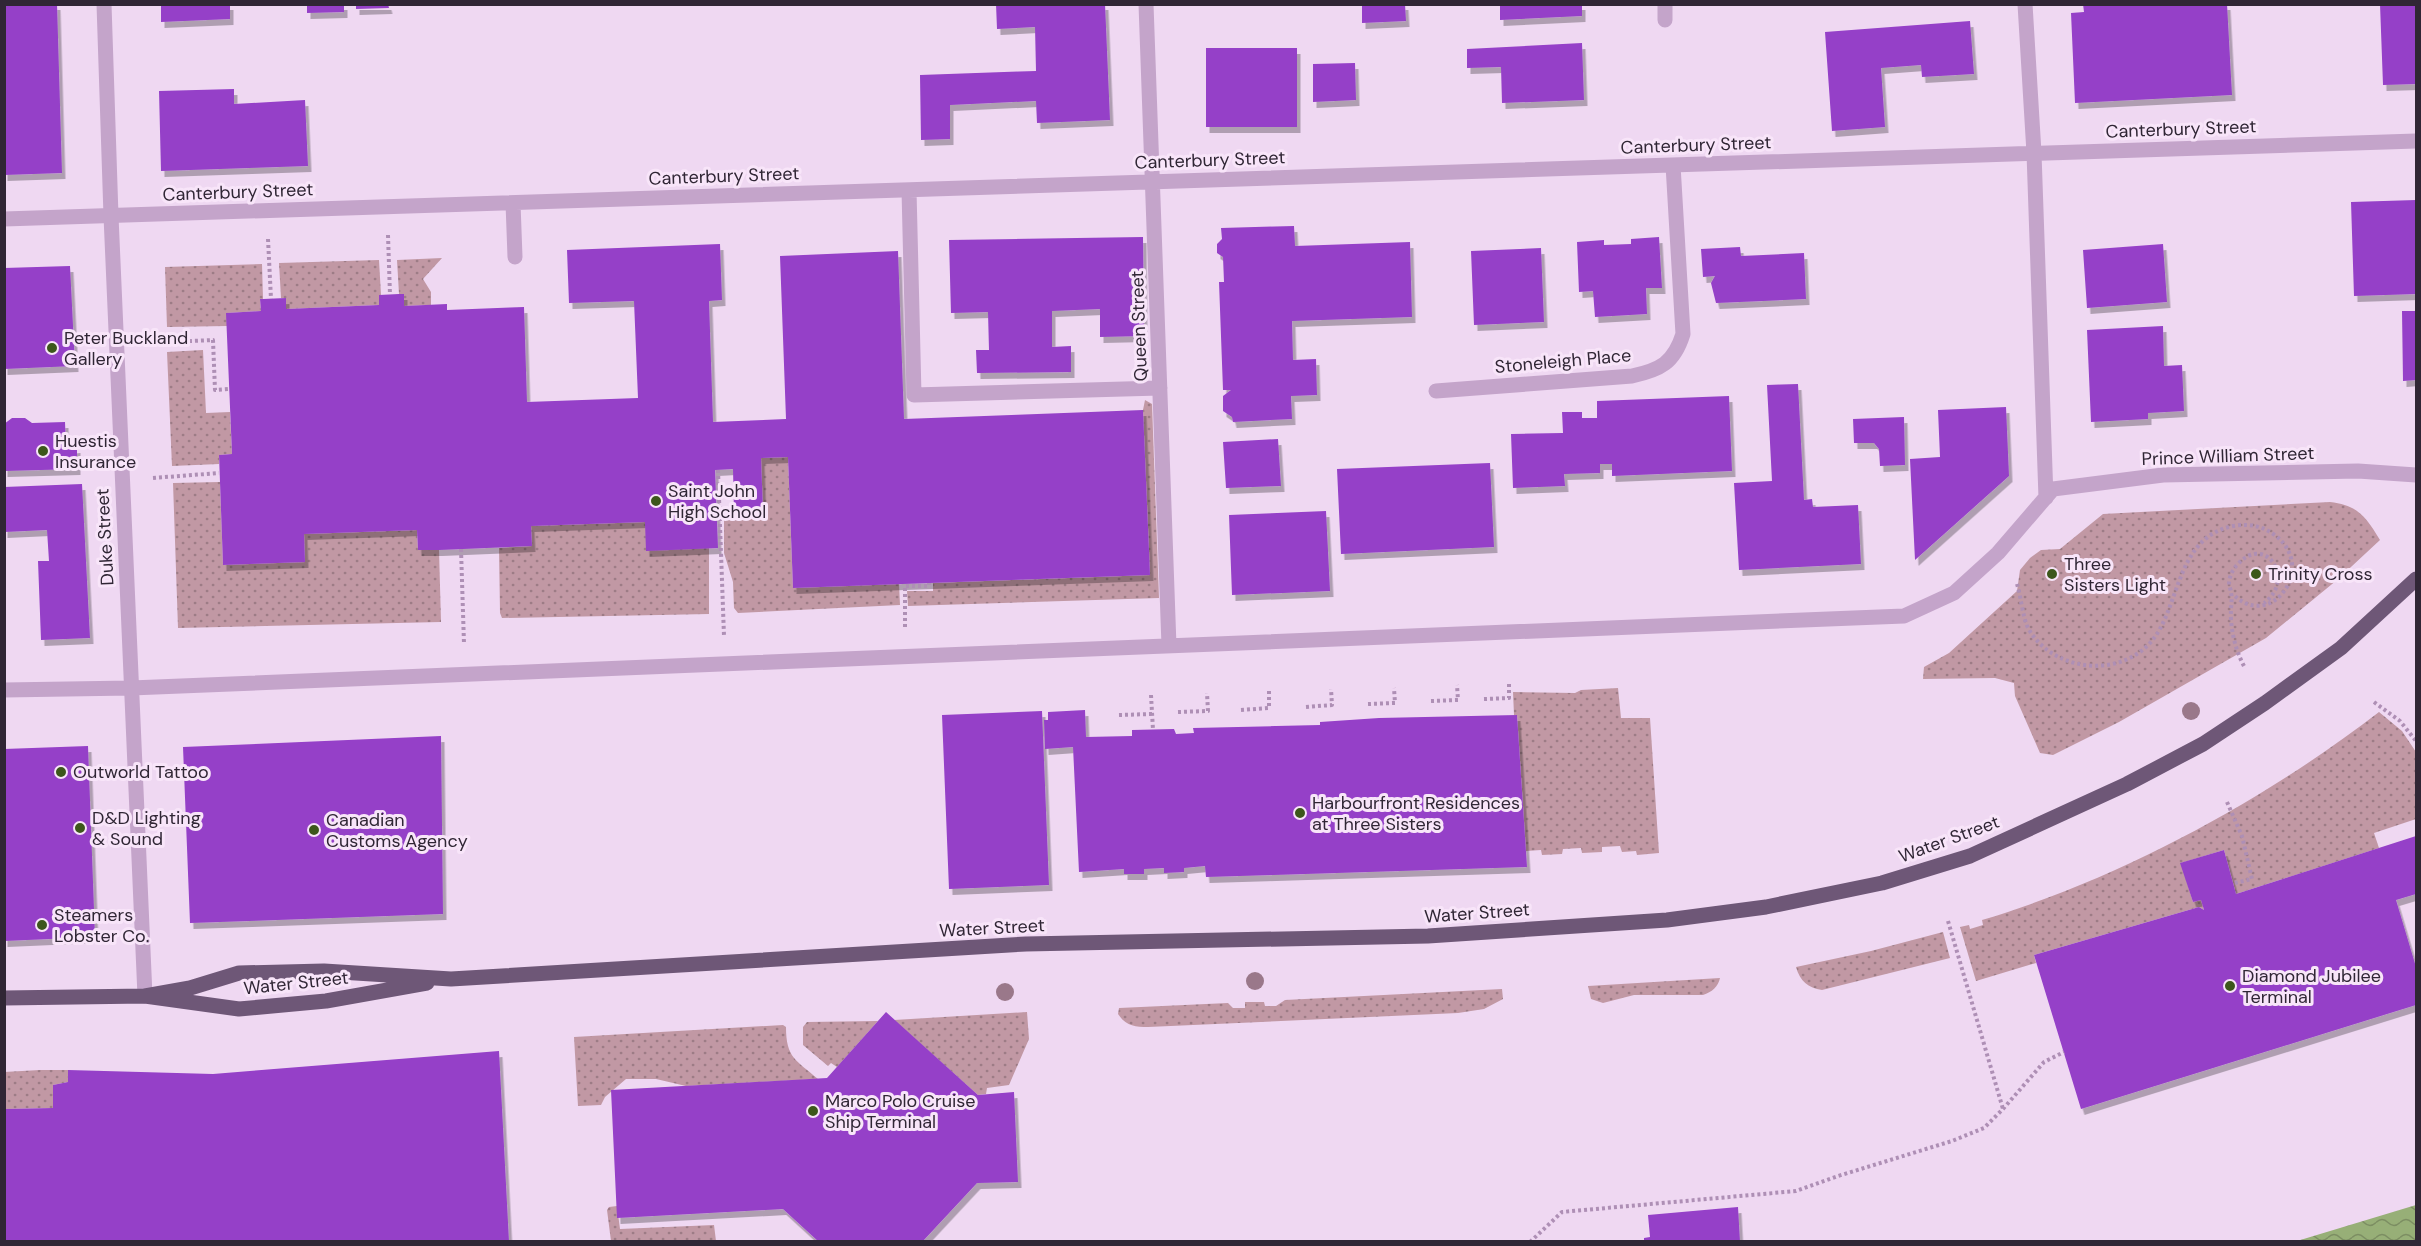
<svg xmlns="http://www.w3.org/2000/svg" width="2421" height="1246" viewBox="0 0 2421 1246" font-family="'DM Sans',sans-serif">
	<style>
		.green { fill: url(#green-dots) }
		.water { fill: url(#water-waves) }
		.building { fill: #9540c8; filter: url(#shadow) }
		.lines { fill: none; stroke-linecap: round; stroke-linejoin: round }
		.path { stroke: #ae8fb5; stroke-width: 4; stroke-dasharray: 3 3; stroke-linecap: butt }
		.minor { stroke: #c4a4ca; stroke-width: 15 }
		.major { stroke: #6e5777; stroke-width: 15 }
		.tree { fill: #9a788a }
		.poi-dot { fill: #3c571b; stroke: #f8e5f9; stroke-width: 2 }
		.labels { text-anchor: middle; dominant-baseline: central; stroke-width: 6; stroke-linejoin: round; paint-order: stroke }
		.street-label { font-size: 18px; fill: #302635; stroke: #f8e5f9 }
		.poi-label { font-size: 18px; fill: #302635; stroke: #f8e5f9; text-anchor: start }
	</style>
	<defs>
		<pattern id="green-dots" width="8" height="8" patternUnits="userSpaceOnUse" patternTransform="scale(1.5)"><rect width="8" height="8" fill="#c198a4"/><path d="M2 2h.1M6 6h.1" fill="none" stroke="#9d7c86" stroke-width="1.8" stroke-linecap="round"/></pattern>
		<pattern id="water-waves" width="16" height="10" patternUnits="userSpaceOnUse" patternTransform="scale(1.5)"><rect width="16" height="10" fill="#97af77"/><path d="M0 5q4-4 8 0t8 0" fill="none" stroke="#7c8e62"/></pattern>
		<filter id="shadow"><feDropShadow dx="3.5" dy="6" stdDeviation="0" flood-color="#0004"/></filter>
	</defs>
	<rect width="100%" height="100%" fill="#efd8f2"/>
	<!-- green -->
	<path class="green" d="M442,258L423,279L431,292V305L404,306V295L399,294L397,260Z
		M379,260L381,295H379V305L286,309V298H281L279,263Z
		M262,264L263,299H260L261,311L227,313V326L167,327L165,267Z
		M203,350L206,413L230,412L232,454L219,455V464L172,466L167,352Z
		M1145,400L1152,404L1159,598L908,606L907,591H933V583L1150,575L1143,410Z
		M788,457L793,588L899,584L900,605L738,613L734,608L733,582L724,553V514L763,512L761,458Z
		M220,482L223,565L305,562L304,534L417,530L418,550H439L441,622L178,628L173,483Z
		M2330,502C2358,505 2366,517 2380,540L2337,580L2266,638L2119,722L2053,755L2040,753L2015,696L2014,683L1995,678L1923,679L1924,667L1949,653L2017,591L2020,570L2030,558L2041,550L2060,549L2103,514Z
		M645,522L709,548V614L502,618L500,613L499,548L532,546L531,526Z
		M1618,688L1621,718H1650L1659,853L1637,855L1636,851L1622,852L1620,846L1602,847V852L1582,853L1581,848L1563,849L1562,854L1542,855L1541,850L1526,851L1517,715H1514L1513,692L1575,693L1581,690Z
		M2379,712L2402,731L2416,752V819L2374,833L2379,848L2236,894L2224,850L2181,863L2193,902L2201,900L2204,910L2199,907L2034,955L2036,963L1976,981L1960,927L1969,925L1970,929L1983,925L1982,920C2120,879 2265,800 2379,712Z
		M1943,932L1950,958L1822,990C1808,988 1800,981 1796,967L1871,951Z
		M1720,978C1718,987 1712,992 1703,995H1634L1603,1003L1591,999L1588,986Z
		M1502,989L1503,999L1484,1009L1458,1013L1148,1027C1135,1027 1126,1026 1118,1014L1119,1008L1228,1003L1233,1008H1245V1002H1264L1265,1006H1276L1285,1000Z
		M1027,1012L1029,1039L1009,1085L987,1088L986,1094L978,1095L894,1020Z
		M878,1021L837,1067L831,1063L828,1066L803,1045V1027L807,1022Z
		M783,1025L786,1027C786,1058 796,1060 818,1079L686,1086L656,1079H626L605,1097L601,1105L578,1106L574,1037Z
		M40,1070H68V1082L53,1085V1108L5,1109L4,1072Z
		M617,1206L620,1229L714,1225L716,1241H611L607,1210L609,1207Z"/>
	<!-- water -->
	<path class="water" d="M2416,1205V1241H2297Z"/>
	<!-- building -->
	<path class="building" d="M4,4H57L62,173L4,175Z
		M161,4H230V19L161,22Z
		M307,4H344V12L307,13Z
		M356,4H388L389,8L356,9Z
		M996,4H1105L1110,120L1037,123L1036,101L950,105V139L921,140L920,75L1036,71L1035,27L997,29Z
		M1362,4H1405L1406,21L1362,23Z
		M1500,4H1582V16L1500,20Z
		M2083,4H2227L2232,95L2075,103L2071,13L2084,12Z
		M2380,4H2416V84L2383,85Z
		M1970,21L1974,74L1922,77L1921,65L1881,68L1885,127L1832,131L1825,32Z
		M1582,43L1584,100L1502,103L1501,67L1467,68V49Z
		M1206,48H1297V127H1206Z
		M1355,63L1356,100L1313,102V64Z
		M234,89V104L305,100L308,166L161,171L159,91Z
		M2416,200V294L2354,296L2351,202Z
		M1294,226L1295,246L1410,242L1412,317L1292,321L1293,360L1316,359L1317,395L1291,396L1292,419L1233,422L1232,417L1223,411V396L1231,390H1223L1219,282H1224L1223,257L1217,253V244L1222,239L1221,228Z
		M1143,237L1144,336L1100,337V309L1052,311V347L1071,346V372L977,373L976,350H989L988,312L951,313L949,240Z
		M1659,237L1662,288H1646L1647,314L1595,317L1593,291L1579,292L1577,242L1604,240V245L1631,244V239Z
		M720,244L722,300L709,301L713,422L786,419L780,256L898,251L904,419L1143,410L1150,575L793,588L788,457L761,458L763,512L734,513L733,469L715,470L718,548L646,551L645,522L531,526L532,546L439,550H418L417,530L304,534L305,562L223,565L219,455L232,454L226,313L261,311L260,299H263L286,298V309L379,305V295L399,294H404V306L447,304V310L524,307L527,402L638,398L634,301L569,303L567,250Z
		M2163,244L2167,302L2087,308L2083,250Z
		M1740,247L1741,256L1804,253L1806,299L1716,303L1711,283L1715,276L1703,277L1701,249Z
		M1541,248L1544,322L1474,325L1471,251Z
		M70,266L75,366L4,369V268Z
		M2402,311H2416V380L2403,381Z
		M2163,326L2164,366L2182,365L2184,411L2148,413V419L2091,422L2087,330Z
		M1798,384L1804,500L1812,499L1813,507L1858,505L1861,564L1739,570L1734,483L1772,481L1767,385Z
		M1729,396L1732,471L1612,476V464H1600V473L1564,474L1565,486L1513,488L1511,434L1563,433L1562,412H1582V418H1597V401Z
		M2006,407L2009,476L1915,560L1910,459L1940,457L1938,410Z
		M1904,417L1905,465L1880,466L1879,449L1874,443H1854L1853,419Z
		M12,418H25L32,423L65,422L66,448L77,447V469L4,471V424Z
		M1278,439L1281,486L1226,488L1223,442Z
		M1490,463L1494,547L1341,554L1337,469Z
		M82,484L90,638L41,640L38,561H49L47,530L4,532V487Z
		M1326,511L1330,591L1232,595L1229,515Z
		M1085,710L1086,737L1132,736V730L1174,729L1176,734L1194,733L1193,728L1320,725V722L1379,718L1517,715L1527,867L1206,877L1205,866L1184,868V872L1164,873V868L1144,869V874H1124V869L1079,872L1073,747L1045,749L1044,720H1048V712Z
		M1042,711L1049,885L949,889L942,715Z
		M441,736L443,914L190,923L183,747Z
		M88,746L95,937L4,941V749Z
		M2416,836V894L2396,900L2416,967V1005L2081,1109L2034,955L2199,907L2204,910L2201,900L2193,902L2180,863L2224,850L2236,894Z
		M886,1012L978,1095L1014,1092L1018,1182L977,1183L922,1242H819L783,1209L617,1218L611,1090L827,1078Z
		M499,1051L509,1242H4V1109L53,1108V1085L68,1082V1070L213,1074Z
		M1738,1207L1740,1242H1644V1238L1650,1237L1648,1215Z"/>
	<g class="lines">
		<!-- path -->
		<path class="path" d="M388,235L390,295
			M268,239L271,299
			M147,343L213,340L215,390L229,389
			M718,470L724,636
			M153,478L219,473
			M461,549L464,644
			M2017,584C2021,597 2023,618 2028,628C2052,671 2117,679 2150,643C2181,609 2174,538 2233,526C2249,523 2263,526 2276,536C2318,569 2269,632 2233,594
			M905,627V586H929V583
			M2244,666C2236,651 2232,635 2231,619C2230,605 2234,598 2229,585C2229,577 2232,570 2238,564C2266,533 2296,580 2264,603
			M1151,695L1153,730
			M1484,699L1509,698V684
			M1431,701L1458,700L1457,685
			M2374,702L2400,721L2416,741
			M1368,704L1395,703L1394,688
			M1306,707L1332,705L1331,689
			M1241,710L1269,708V691
			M1178,712L1208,711L1207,693
			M1119,715L1152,714
			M2227,802L2242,836L2252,879L2235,883
			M1948,921L2003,1109
			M1530,1242L1562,1212L1796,1191L1838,1176L1952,1141L1984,1128L2003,1109L2044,1062L2064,1052"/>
		<!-- minor -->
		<path class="minor" d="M104,4L111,216L145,996
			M1146,4L1169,646
			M1665,4V20
			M2025,4L2034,153L2046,498
			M909,190L914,395L1160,388
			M513,203L515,257
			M4,219L2416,141
			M1436,391L1632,376C1660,370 1674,363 1683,334L1673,165
			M4,690L131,688L1904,616L1954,593L1998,553L2053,489L2163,475L2358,471L2416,475"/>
		<!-- major -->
		<path class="major" d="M145,996L190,988L239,973L324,971L451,979L1026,944L1428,936L1667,920L1766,907L1882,883L1970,856L2127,784L2203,744L2265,703L2341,648L2416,579
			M4,998L145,996L239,1009L326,1001L427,983"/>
	</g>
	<!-- trees -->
	<g class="tree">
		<circle cx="2191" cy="711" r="9"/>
		<circle cx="1255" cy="981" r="9"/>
		<circle cx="1005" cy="992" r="9"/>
	</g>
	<!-- markers -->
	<g class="poi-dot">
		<circle cx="52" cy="348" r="6"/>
		<circle cx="43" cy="451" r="6"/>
		<circle cx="656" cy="501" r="6"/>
		<circle cx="2052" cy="574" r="6"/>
		<circle cx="2256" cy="574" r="6"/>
		<circle cx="61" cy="772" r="6"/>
		<circle cx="1300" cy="813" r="6"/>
		<circle cx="80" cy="828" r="6"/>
		<circle cx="314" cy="830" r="6"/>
		<circle cx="42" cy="925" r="6"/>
		<circle cx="2230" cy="986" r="6"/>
		<circle cx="813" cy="1111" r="6"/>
	</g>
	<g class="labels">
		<!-- street labels -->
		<g class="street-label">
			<text transform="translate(2181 129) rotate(-2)">Canterbury Street</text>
			<text transform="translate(1696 145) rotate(-2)">Canterbury Street</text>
			<text transform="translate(1210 160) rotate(-2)">Canterbury Street</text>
			<text transform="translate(724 176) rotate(-2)">Canterbury Street</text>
			<text transform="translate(238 192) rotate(-2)">Canterbury Street</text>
			<text transform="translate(1139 326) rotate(-92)">Queen Street</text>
			<text transform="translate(1563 361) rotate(-5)">Stoneleigh Place</text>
			<text transform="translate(2228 456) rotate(-2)">Prince William Street</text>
			<text transform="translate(105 537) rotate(-93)">Duke Street</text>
			<text transform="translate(1949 839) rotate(-20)">Water Street</text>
			<text transform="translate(1477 913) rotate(-4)">Water Street</text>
			<text transform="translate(992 928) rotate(-3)">Water Street</text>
			<text transform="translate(296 983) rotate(-6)">Water Street</text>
		</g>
		<!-- poi labels -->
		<g class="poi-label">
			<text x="64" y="338">Peter Buckland<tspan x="64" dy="21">Gallery</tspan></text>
			<text x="55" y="441">Huestis<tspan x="55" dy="21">Insurance</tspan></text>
			<text x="668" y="491">Saint John<tspan x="668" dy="21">High School</tspan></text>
			<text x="2064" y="564">Three<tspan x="2064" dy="21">Sisters Light</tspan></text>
			<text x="2268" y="574">Trinity Cross</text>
			<text x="73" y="772">Outworld Tattoo</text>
			<text x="1312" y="803">Harbourfront Residences<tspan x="1312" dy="21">at Three Sisters</tspan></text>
			<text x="92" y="818">D&amp;D Lighting<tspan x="92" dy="21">&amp; Sound</tspan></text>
			<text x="326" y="820">Canadian<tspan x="326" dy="21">Customs Agency</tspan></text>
			<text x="54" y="915">Steamers<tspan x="54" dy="21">Lobster Co.</tspan></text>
			<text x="2242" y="976">Diamond Jubilee<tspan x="2242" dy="21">Terminal</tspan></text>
			<text x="825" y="1101">Marco Polo Cruise<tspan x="825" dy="21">Ship Terminal</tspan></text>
		</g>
	</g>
	<!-- border -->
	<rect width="2421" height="1246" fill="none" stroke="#302635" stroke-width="12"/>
</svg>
